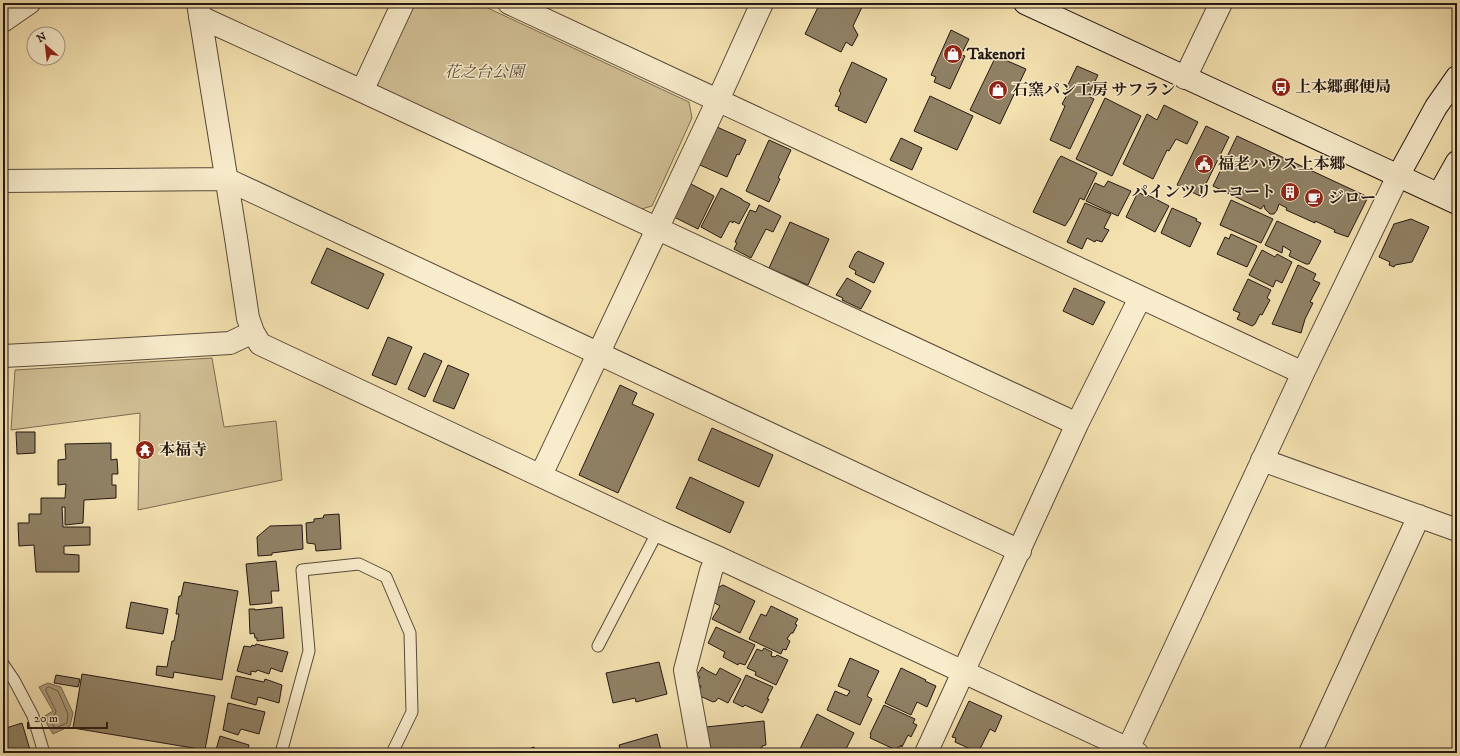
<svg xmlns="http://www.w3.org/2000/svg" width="1460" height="756" viewBox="0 0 1460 756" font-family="'IM FELL DW Pica','Noto Serif JP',serif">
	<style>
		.green { fill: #d1bf95; stroke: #7a6c54 }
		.water { fill: #ad9d7b; stroke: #766851 }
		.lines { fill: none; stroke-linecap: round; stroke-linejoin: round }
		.shore { stroke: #685a47; stroke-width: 1 }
		.building { fill: #908165; stroke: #241813 }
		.lane-casing { stroke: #584a3a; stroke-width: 13 }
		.street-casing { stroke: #584a3a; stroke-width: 24 }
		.secondary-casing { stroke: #241813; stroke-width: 24 }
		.lane { stroke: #f8eccc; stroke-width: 11 }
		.street { stroke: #f8eccc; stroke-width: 22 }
		.secondary { stroke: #f8eccc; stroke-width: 22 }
		.labels { text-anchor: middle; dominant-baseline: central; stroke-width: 3; stroke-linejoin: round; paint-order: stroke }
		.poi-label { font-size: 16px; font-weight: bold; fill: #241813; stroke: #f8eccc; text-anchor: start }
		.park-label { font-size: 16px; font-style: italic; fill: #584a3a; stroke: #f8eccc }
	</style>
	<rect width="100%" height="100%" fill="#f4e1b0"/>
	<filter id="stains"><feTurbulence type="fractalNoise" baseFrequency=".005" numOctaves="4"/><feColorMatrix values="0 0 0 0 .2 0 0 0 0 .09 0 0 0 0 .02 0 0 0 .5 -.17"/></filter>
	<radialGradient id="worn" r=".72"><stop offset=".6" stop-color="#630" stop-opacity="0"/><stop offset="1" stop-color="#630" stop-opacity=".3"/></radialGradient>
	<!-- green -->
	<path class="green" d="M408,3H477L689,102L692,118L652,206L638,210L380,90L374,78Z
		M212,358L224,427L276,421L282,480L138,510L140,413L11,430L15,370Z"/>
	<!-- water -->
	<path class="water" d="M48,683L61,687L73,713L70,726L53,734L43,717L53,711L39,687Z"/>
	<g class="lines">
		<!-- shore -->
		<path class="shore" d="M49,687L58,691L68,714L67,723L56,728L54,727L50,719L55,714L56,711L46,691V689Z"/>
	</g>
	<!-- building -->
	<path class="building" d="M820,3H864L853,26L858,35L852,46L846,42L841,52L805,34Z
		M951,30L969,39L961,55L965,56L950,89L934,82L936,77L931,75Z
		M996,56L1026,69L1000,124L970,110Z
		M852,62L887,79L866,123L838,110L839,107L835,106L841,93L839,91Z
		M1077,66L1098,75L1088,96L1094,99L1070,149L1050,140L1065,106L1062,104L1069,91L1066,89Z
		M930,96L973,116L957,150L914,131Z
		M1105,98L1141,116L1112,176L1076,159Z
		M1164,105L1198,122L1187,144L1176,139L1169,151L1167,150L1153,179L1123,164L1147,114L1157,120Z
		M1206,126L1229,137L1200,196L1177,185Z
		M717,127L746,140L739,155L737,154L727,177L700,165Z
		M1237,136L1368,197L1348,237L1334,232L1335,230L1315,221V223L1286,210L1287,208L1279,204L1277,210L1274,214H1270L1265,209L1264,205L1261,209L1213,186Z
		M901,138L922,148L912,170L890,160Z
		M769,140L791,150L778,178L780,179L769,202L746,191Z
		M1061,156L1097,173L1084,200L1080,198L1071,217L1065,226L1033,212L1058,160Z
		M1108,181L1131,191L1118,216L1086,201L1095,183L1104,187Z
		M691,184L714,196L698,229L674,217Z
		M721,188L742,199V200L750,204L739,224L733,221V223L730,221L721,238L701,227Z
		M1138,192L1147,197L1148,195L1169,206L1155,232L1126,217Z
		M1231,200L1273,219L1261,243L1220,225Z
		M1085,203L1111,214L1104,228L1109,230L1102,242L1096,240L1095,242L1087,238L1082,249L1067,242Z
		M759,205L781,216L773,232L766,229L751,258L734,249L737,243L735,242L750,210L756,212Z
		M1172,208L1197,219L1196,221L1201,223L1190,247L1161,233Z
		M1411,219L1429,227L1412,262L1395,265L1394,267L1389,265L1390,262L1379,257L1394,224Z
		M1277,221L1321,241L1309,264H1306L1289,256L1291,251L1283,246L1282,253L1265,245Z
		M790,222L829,239L808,285L769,268Z
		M1231,234L1257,246L1247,267L1217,254L1225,237L1229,239Z
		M327,248L384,274L368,309L311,283Z
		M1262,250L1275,257L1277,254L1292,262L1282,283L1276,280L1273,287L1249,275Z
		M858,251L884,263L874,283L855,274L856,271L849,267L855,254Z
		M1298,265L1316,274L1313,280L1320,283L1310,302L1313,303L1305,319L1301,333L1272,324Z
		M847,278L871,291L861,309L842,300L843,298L836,295Z
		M1248,279L1271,290L1267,298L1270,300L1262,315L1260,314L1255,324L1252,326L1237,319L1240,313L1233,310Z
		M1074,288L1105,302L1093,325L1063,311Z
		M388,337L412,347L396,385L372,375Z
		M424,353L442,361L425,397L408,389Z
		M448,365L469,374L454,409L433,401Z
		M620,385L637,393L632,404L654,414L618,493L579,475Z
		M712,428L773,455L759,487L698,460Z
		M16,432H35V453L17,454Z
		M111,443V460L117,459L118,474H112V485H116V498L84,500L83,523L65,525V507H62L63,527H90V545L64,546V554L79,555V572H36L34,545L19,546L18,523H29V514H41V498H65L66,484L58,485V460L66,459L65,444Z
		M690,477L744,502L730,533L676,508Z
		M339,514L341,549L316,551L315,544L307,543L306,523L314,522V519L323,518L324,515Z
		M302,525L303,549L272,553V555L258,556L257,537L270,526Z
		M276,561L279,591H271L272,603L250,605L246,564Z
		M184,582L238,591L222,680L174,672L173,678L156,675L157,666L167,667L172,641H174L179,614H176L179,596H181Z
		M723,585L755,601L740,633L712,619L720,606L713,602L719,587Z
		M131,602L168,609L163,634L126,628Z
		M771,606L798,619L795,624L797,625L793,633H791L787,639L790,641L786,650L783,649L781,654L749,639L761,614L766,616Z
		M282,607L284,638L257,641V638H255L254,633L250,634L249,609H255V610Z
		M716,627L755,645L745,665L739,663L738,665L723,657L725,652L708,643Z
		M256,644L288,652L282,672L271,668L269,674L257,670L256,672L251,671V675L237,671L244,646L251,647L252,645L255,646Z
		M764,648L772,652L771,656L775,657L777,655L788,660L776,685L755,675L756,672L747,668L757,649L762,651Z
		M850,658L879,671L867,696L872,699L860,725L827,710L835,691L847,696L850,691L838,686Z
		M659,662L667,694L636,702L635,698L613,703L606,673Z
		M702,667L706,670L716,675L720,668L741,679L728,703L718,698L716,701L713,702L700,696L698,693L701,686L696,683L700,677L697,675Z
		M901,668L926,680L925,681L936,686L927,707L917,702L911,715L885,703Z
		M82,674L215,696L205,750L73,728Z
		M56,675L80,679L78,687L54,683Z
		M746,675L773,687L767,699H769L762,713L745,705L743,707L733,702Z
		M236,676L264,682L265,679L282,685L279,703L258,697L256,705L231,698Z
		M969,701L1002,716L995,732L990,729L980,749H978L977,752L955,742L956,738L952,737Z
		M228,703L265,712L259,734L241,729L238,735L223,730Z
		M884,705L915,719L913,723L917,725L911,737L908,735L902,747L901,745L900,747H898L896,750L870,738L871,735L870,734Z
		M817,714L854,733L844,753H798Z
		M764,721L766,745L762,746V748L741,751V748L735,750V752L725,753L709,752L706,727Z
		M22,723L31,753H7L3,739V729Z
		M657,734L661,750L658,751L659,753H621L619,745Z
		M220,736L249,745L247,753H215Z
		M534,747L536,753H518Z"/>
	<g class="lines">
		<defs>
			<path id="lane" d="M598,646L658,531
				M3,664L14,680L33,716L44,753
				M281,753L309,651L302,570L359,564L386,577L410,633L412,712L392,753"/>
			<path id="street" d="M198,3L236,238L248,318L253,332L260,344L658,531L717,557L1137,753
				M509,3L1303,373
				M200,17L362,91L1077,424
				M3,21L29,3
				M1185,78L1221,3
				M362,91L403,3
				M3,181L226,179L1020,551
				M3,356L62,353L230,343L253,332
				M1262,460L1457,530
				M541,475L718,100L762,3
				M1128,749L1303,373L1398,176
				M700,753L685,670L711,571L717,557
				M926,753L1077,424L1140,298
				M1310,753L1419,516"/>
			<path id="secondary" d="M1025,3L1457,203
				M1398,176L1436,107L1457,77
				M1439,194L1457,162
				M1126,753L1128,749"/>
		</defs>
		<!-- lane casing -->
		<use href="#lane" class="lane-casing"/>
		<!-- street casing -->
		<use href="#street" class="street-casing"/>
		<!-- secondary casing -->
		<use href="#secondary" class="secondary-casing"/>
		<!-- lane -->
		<use href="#lane" class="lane"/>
		<!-- street -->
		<use href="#street" class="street"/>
		<!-- secondary -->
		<use href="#secondary" class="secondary"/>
	</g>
	<!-- icons -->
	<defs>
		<symbol id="shop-disc" viewBox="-11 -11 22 22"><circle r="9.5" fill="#8f2418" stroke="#f8eccc"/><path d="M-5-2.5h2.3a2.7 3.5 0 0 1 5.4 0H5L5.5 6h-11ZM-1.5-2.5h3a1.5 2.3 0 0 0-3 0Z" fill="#fff"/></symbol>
		<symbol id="bus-disc" viewBox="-11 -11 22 22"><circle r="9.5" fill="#8f2418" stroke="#f8eccc"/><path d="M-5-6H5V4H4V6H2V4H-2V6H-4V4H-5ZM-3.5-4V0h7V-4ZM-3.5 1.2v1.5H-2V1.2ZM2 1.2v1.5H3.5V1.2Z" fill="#fff"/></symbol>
		<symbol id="civic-disc" viewBox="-11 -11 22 22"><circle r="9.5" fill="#8f2418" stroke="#f8eccc"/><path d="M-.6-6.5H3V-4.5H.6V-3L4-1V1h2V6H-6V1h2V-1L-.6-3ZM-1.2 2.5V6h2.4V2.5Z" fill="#fff"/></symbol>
		<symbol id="building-disc" viewBox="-11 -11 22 22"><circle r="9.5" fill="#8f2418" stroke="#f8eccc"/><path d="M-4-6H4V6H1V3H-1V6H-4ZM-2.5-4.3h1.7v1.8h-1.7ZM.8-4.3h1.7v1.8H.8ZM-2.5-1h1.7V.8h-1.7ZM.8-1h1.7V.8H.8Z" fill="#fff"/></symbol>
		<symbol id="cafe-disc" viewBox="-11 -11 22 22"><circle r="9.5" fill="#8f2418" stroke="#f8eccc"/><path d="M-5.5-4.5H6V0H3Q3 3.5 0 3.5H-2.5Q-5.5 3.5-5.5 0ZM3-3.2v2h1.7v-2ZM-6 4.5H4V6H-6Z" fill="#fff"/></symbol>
		<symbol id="temple-disc" viewBox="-11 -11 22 22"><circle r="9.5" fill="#8f2418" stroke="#f8eccc"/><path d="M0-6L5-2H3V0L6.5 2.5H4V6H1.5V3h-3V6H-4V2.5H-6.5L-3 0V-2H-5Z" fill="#fff"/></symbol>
	</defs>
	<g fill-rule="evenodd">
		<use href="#shop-disc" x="942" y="43" width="22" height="22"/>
		<use href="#bus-disc" x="1270" y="76" width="22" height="22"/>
		<use href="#shop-disc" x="987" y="79" width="22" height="22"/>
		<use href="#civic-disc" x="1193" y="153" width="22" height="22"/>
		<use href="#building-disc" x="1279" y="181" width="22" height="22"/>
		<use href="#cafe-disc" x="1303" y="187" width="22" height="22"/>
		<use href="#temple-disc" x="134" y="439" width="22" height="22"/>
	</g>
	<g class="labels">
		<!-- poi labels -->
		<g class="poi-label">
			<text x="967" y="54">Takenori</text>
			<text x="1295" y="87">上本郷郵便局</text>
			<text x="1012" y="90">石窯パン工房 サフラン</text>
			<text x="1218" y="164">福老ハウス上本郷</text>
			<text x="1276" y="192" text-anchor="end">パインツリーコート</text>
			<text x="1328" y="198">ジロー</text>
			<text x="159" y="450">本福寺</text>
		</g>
		<!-- park labels -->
		<g class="park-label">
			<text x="484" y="72">花之台公園</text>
		</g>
	</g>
	<!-- margin -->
	<rect width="1460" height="756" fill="none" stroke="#f4e1b0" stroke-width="16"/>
	<rect x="4" y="4" width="1452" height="748" fill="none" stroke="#241813" stroke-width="2"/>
	<rect x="8" y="8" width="1444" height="740" fill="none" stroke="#241813"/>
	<!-- north arrow -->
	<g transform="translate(46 46) rotate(332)"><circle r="19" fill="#f8eccc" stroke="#a39782"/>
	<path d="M0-3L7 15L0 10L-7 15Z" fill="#8f2418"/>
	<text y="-6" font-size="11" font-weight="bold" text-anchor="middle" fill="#241813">N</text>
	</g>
	<!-- scale -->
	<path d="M28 722v6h79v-6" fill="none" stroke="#241813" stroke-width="2"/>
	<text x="34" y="722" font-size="12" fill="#241813" stroke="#f8eccc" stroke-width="3" paint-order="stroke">20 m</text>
	<rect width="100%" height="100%" filter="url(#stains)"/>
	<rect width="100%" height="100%" fill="url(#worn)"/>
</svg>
